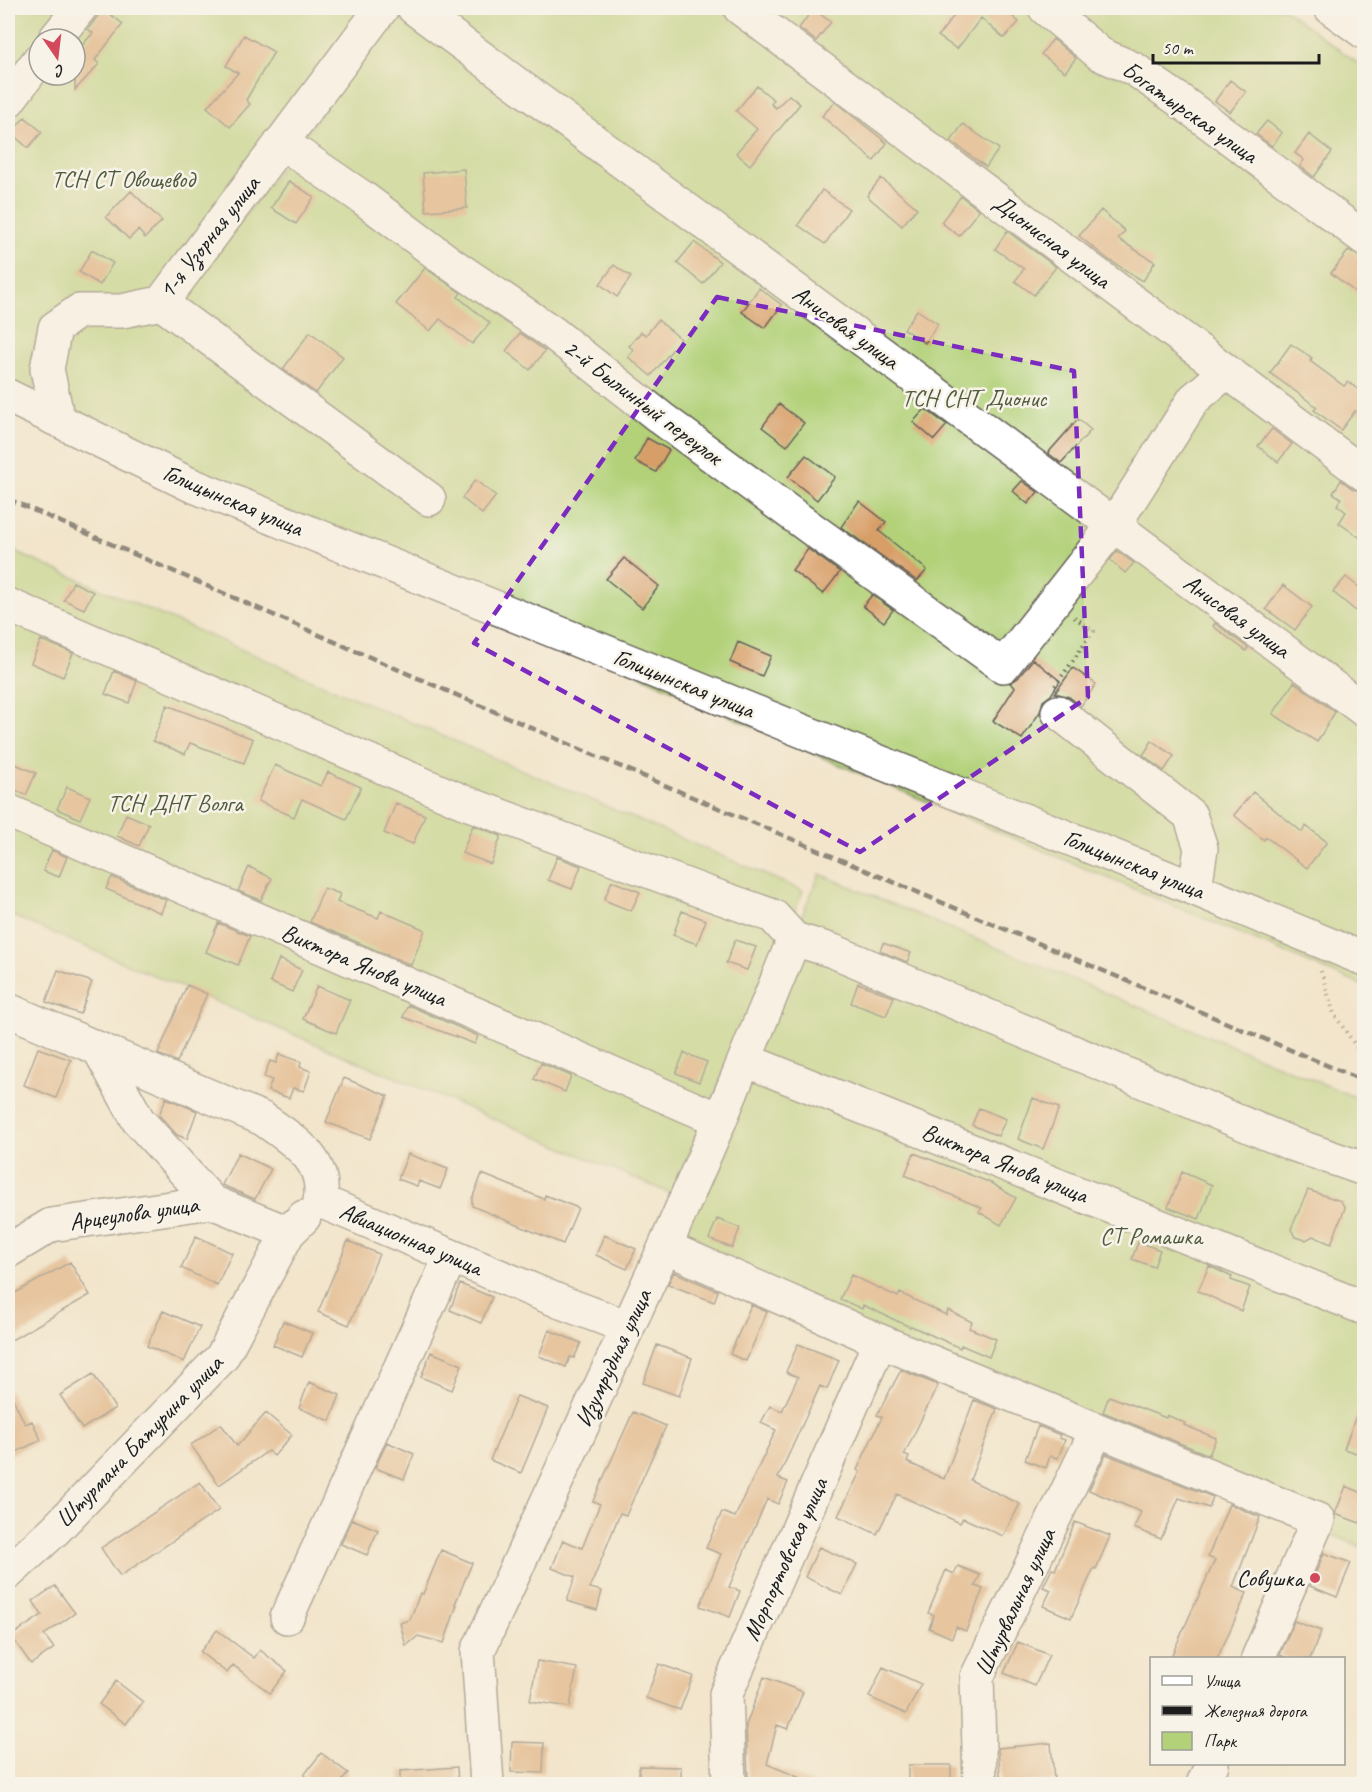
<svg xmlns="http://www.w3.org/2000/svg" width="1372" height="1792" viewBox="0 0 1372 1792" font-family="Caveat,sans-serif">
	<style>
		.green { fill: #b2d179; stroke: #67764a; stroke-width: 1.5; fill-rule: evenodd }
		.building { fill: #d89e68 }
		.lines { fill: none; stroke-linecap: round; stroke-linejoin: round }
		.minor-casing { stroke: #67625a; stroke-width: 36 }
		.path { stroke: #67625a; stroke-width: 4; stroke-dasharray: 1.5 4.5; stroke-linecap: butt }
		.minor { stroke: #fff; stroke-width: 33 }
		.rail { stroke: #1c1c1c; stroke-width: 4.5; stroke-dasharray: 9 4.5; stroke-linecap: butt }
		.marked { fill: none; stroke: #7b2cbf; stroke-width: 4.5; stroke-dasharray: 12 8; stroke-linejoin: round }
		.poi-dot { fill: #d1495b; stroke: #f7f3e8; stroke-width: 2 }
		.labels { text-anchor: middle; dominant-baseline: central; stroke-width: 5; stroke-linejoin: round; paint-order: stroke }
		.street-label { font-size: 24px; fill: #1c1c1c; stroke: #f7f3e8 }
		.park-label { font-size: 24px; fill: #505b3d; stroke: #f7f3e8 }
		.poi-label { font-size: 24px; fill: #1c1c1c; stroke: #f7f3e8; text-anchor: end }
	</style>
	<rect width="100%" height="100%" fill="#f7f3e8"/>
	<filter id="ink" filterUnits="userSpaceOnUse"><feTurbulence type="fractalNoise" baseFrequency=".0167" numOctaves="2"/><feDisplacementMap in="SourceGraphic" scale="12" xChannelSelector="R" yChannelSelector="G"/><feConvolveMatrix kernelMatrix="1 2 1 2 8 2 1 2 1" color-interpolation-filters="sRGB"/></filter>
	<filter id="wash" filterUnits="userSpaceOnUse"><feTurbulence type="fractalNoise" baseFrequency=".008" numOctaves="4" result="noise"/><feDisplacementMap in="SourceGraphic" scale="24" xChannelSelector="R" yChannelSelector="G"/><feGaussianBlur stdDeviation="1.35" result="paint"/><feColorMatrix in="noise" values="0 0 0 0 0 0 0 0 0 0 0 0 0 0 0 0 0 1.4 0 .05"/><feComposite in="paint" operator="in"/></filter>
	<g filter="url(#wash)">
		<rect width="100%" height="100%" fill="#f2e5cc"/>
		<!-- green -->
		<path class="green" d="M8,8H389L172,304L84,317L39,364L32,398L8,388ZM39,39H75V75H39Z
			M398,8H1283L1364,68V986L798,747L233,488L38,394L78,324L176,310Z
			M8,549L803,891L672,1194L8,914Z
			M820,874L1364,1101V1548L656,1247Z"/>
		<g id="blocks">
			<!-- building -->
			<path class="building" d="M960,8H1003L1019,22L1004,38L981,18L957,49L938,36Z
				M103,9L123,24L95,60L99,64L75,90V53L93,33L88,29Z
				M813,9L831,22L816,41L799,28Z
				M244,35L274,52L246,100L250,104L230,127L207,107L238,73L226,66Z
				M1053,39L1076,58L1065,72L1041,54Z
				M1230,80L1246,92L1230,112L1215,101Z
				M757,86L774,100L771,104L776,108L789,95L800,104L750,165L736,153L757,129L736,111Z
				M835,102L887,143L874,161L822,116Z
				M25,117L42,132L28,148L11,133Z
				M1267,121L1282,133L1272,146L1256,134Z
				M963,124L999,149L986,167L951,141Z
				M1309,134L1332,152L1314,177L1300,166L1304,160L1295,153Z
				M464,169L467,208L426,211L423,173Z
				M881,178L917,208L902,226L867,196Z
				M289,181L314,197L296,224L271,208Z
				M822,190L849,209L825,244L798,225Z
				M131,191L162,221L145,238L138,230L129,239L106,217Z
				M961,196L979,210L959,236L941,222Z
				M1101,210L1125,231L1118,239L1155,262L1143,281L1109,260L1079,236Z
				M1007,231L1056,267L1034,295L1015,281L1024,269L995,249Z
				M694,242L720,262L703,284L677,263Z
				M92,250L113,263L100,285L79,272Z
				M1349,250L1365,261V300L1331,273Z
				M614,265L631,277L617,297L600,284Z
				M425,268L461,293L458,297L490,323L472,344L440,319L430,331L396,304Z
				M759,288L782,305L765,328L742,312Z
				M917,310L938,324L925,343L904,329Z
				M658,320L681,339L651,376L628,357L634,350L629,346L641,332L646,335Z
				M310,332L343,357L316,393L283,369Z
				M520,333L545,351L530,370L506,351Z
				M1291,344L1312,358L1310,361L1344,386L1348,382L1365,394V418L1355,411L1341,430L1314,410L1317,407L1270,373Z
				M779,404L804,423L787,446L762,427Z
				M925,409L947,425L934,440L913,422Z
				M1078,419L1091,430L1061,463L1048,453Z
				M1272,429L1292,444L1278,462L1258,446Z
				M647,438L669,450L656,472L635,461Z
				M806,455L835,477L817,500L788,477Z
				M475,480L496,496L482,514L462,498Z
				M1341,480L1353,489L1365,492V541L1339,523L1346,512L1337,505L1341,498L1333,493Z
				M1022,481L1038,492L1028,504L1013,491Z
				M859,501L886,522L879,531L927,570L917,581L841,527Z
				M808,549L840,572L823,594L792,570Z
				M1117,551L1134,563L1125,573L1110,560Z
				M624,558L659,586L642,608L606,579Z
				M1346,577L1365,592V603L1357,612L1333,592Z
				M73,582L93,592L84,609L64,600Z
				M1283,585L1312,607L1295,630L1266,609Z
				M872,595L893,610L884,622L863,606Z
				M1215,623L1248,648L1246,651L1213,626Z
				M41,640L73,653L63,677L31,663Z
				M738,642L771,656L762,676L730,662Z
				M1033,659L1060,681L1051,695L1043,701L1040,712L1022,739L993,721L1015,687L1010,683L1018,678Z
				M1073,668L1096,684L1081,706L1069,697L1055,693Z
				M114,671L137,681L129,703L105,694Z
				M1294,682L1335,712L1317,742L1273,714Z
				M167,705L253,739L244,763L190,743L185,754L153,741Z
				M1152,741L1174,756L1164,771L1143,755Z
				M13,763L36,773L26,795L8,787V776Z
				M275,765L321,786L328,772L361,787L346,819L302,799L294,817L258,801Z
				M67,787L90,797L80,819L57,809Z
				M1253,792L1302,832L1306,826L1327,842L1307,868L1266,837L1264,840L1234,815Z
				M396,803L425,815L413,844L384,833Z
				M126,814L149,824L139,846L117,836Z
				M473,825L501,836L491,864L462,853Z
				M52,850L67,857L59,877L43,871Z
				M557,857L581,866L572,889L548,880Z
				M249,867L272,878L261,900L238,891Z
				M112,877L166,900L161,913L106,889Z
				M612,881L640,892L631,911L604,900Z
				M324,888L340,894L337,902L378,918L381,911L425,930L411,965L310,922Z
				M682,911L706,920L697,944L673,935Z
				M218,923L250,936L238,965L206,952Z
				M735,940L756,947L747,970L726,963Z
				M883,943L911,953L907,962L880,951Z
				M279,959L302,970L292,992L270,982Z
				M58,970L92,982L80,1014L46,1002Z
				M858,983L894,997L886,1016L851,1003Z
				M187,985L207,994L177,1062L158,1054Z
				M317,986L350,1000L336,1033L303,1019Z
				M408,1005L478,1036L475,1044L403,1017Z
				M38,1048L71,1060L56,1098L24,1085Z
				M684,1053L707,1062L699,1082L676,1073Z
				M279,1054L301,1062L300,1067L311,1071L304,1091L293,1088L289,1098L268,1091L272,1080L264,1077L270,1061L276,1063Z
				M541,1063L571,1076L565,1092L534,1079Z
				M344,1078L388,1096L370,1139L326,1122Z
				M166,1098L197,1111L187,1139L177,1135L159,1115Z
				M1033,1098L1059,1108L1043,1149L1018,1139Z
				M979,1108L1006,1119L998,1136L972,1125Z
				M238,1153L271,1169L255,1199L222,1185Z
				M914,1153L991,1183L1016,1198L1001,1225L979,1212L982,1208L905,1175Z
				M408,1154L448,1169L440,1189L419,1181L417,1186L398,1179Z
				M1182,1172L1212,1185L1199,1219L1168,1207Z
				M482,1174L544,1199L545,1195L578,1208L563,1244L472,1206V1199Z
				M1308,1190L1341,1201L1345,1208L1331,1244L1313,1236L1306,1240L1295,1237L1291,1229Z
				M717,1219L740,1228L732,1248L709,1239Z
				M604,1235L636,1249L627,1269L596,1255Z
				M196,1236L232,1253L217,1285L181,1268Z
				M348,1241L379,1254L349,1325L318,1312Z
				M1138,1242L1160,1250L1154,1267L1132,1259Z
				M70,1262L90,1295L8,1342V1297Z
				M1209,1266L1232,1277L1231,1280L1250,1287L1241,1311L1198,1291Z
				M674,1272L718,1291L714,1302L668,1284Z
				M851,1275L898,1297L900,1293L946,1315L948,1310L972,1322L969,1328L996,1339L989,1357L961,1345L960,1348L911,1326L910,1327L863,1305L862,1309L840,1299Z
				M460,1284L492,1297L481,1323L450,1310Z
				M751,1305L767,1312L746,1361L730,1354Z
				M163,1311L200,1327L184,1362L147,1346Z
				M283,1321L312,1333L302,1357L273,1345Z
				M549,1330L581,1343L574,1358L570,1357L566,1367L539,1356Z
				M798,1344L839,1360L827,1389L820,1386L778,1478L788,1482L778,1504L767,1499L729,1587L740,1591L730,1617L700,1606L721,1554L706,1548L722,1512L735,1517L776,1430L761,1423L770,1406L782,1411L798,1377L786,1372Z
				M657,1345L692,1358L679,1396L643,1383Z
				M431,1352L462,1365L452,1390L421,1377Z
				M901,1370L938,1385L904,1455L909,1457L907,1462L944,1479L974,1400L997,1409L970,1480L1020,1504L1003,1536L963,1518L960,1523L897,1494L877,1534L838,1516L860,1472L857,1470L882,1417L877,1415Z
				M93,1374L115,1408L82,1429L60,1395Z
				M309,1382L340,1395L330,1421L299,1408Z
				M8,1388L25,1424L32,1421L41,1440L8,1456Z
				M517,1396L548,1408L521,1473L490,1460Z
				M1109,1396L1166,1418L1167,1415L1185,1423L1184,1425L1216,1438L1209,1455L1103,1412Z
				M1362,1399L1365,1400V1456L1344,1449Z
				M633,1412L666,1426L626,1515L620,1513L590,1588L602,1591L597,1610L567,1601L575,1577L552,1568L563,1540L582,1548L600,1504L593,1501Z
				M266,1413L292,1435L274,1456L268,1451L219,1485L191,1445L221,1424L237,1446Z
				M1038,1426L1060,1435L1059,1438L1065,1440L1058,1458L1050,1456L1046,1468L1025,1460Z
				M387,1442L414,1454L404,1479L375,1468Z
				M1106,1454L1213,1497L1209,1508L1179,1498L1161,1539L1134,1528L1141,1512L1089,1490Z
				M200,1482L219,1510L120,1576L101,1548Z
				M1346,1486L1365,1494V1512L1360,1523L1335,1514Z
				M1229,1504L1260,1517L1233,1587L1247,1593L1217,1659H1170L1215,1560L1208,1557Z
				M352,1519L378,1530L367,1555L341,1544Z
				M1075,1522L1110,1536L1096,1569L1094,1568L1071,1618L1043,1606L1051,1590L1043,1587L1052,1569L1055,1570Z
				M819,1547L857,1564L842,1595L805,1577Z
				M441,1550L472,1563L455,1604L457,1605L444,1643L418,1636L406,1646L400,1623L410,1620L420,1593L423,1594Z
				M1324,1553L1351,1563L1337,1597L1310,1586Z
				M958,1566L980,1575L975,1586L983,1589L966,1631L956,1627L952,1638L929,1628L934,1615L928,1613L946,1570L954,1574Z
				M55,1586L75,1613L44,1635L54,1648L31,1664L11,1636L42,1615L33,1601Z
				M1294,1621L1321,1631L1310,1659H1289L1280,1655Z
				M217,1630L254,1658L260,1650L287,1671L270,1693L233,1665L227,1673L200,1652Z
				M1018,1642L1049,1655L1035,1686L1004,1673Z
				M537,1661L577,1668L570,1707L530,1701Z
				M659,1664L693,1676L680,1710L646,1698Z
				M883,1667L921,1684L906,1714L869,1697Z
				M764,1677L803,1692L788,1729L777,1725L767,1764L817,1785H770L748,1779L746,1725Z
				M116,1681L143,1702L126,1724L99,1704Z
				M512,1742L544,1743L543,1773L511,1772Z
				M1051,1743L1054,1780L1001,1785L998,1748Z
				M321,1753L348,1773L339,1785H317L304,1775Z
				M908,1765H951V1785H908Z
				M639,1766L681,1767V1785H639Z
				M457,1767L458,1785H400V1771Z"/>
		</g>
	</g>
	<g filter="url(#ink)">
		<use href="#blocks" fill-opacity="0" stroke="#67625a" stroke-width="1.5"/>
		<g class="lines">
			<defs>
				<path id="minor" d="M414,8L1364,710
					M740,8L1364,474
					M1045,8L1100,54L1134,69L1179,100L1364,238
					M1331,8L1364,32
					M55,39L80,8
					M8,101L39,60
					M281,142L363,198L451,264L553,333L661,418L812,529L1003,666L1114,525L1194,399L1226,372
					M161,303L429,499
					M8,396L189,484L1195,889L1364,959
					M58,420L47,369L55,328L79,311H122L161,303L382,8
					M8,605L464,802L699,890L773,916L794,939L833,951L1292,1144L1364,1169
					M1058,712L1190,815L1201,848L1195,889
					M8,811L720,1120
					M8,1010L263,1119C293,1140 328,1160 320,1201
					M99,1049L138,1120L212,1202
					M745,1060L1364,1308
					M320,1201L561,1302L627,1327
					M665,1247L880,1341L1318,1520L1258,1658
					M8,1251L51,1225L212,1202L288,1233L304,1217
					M8,1573L55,1530L222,1357L288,1233
					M287,1617L451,1256
					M487,1784L478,1651L665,1247L720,1120L794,939
					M729,1784L726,1694L880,1341
					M980,1784L977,1677L1097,1430
					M1203,1784L1212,1764"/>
			</defs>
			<!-- minor casing -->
			<use href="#minor" class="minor-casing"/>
			<!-- path -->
			<path class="path" d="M1055,686L1094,631L1074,617
				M1321,971L1334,1014L1364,1058"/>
			<!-- minor -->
			<use href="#minor" class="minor"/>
			<!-- rail -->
			<path class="rail" d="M8,499L612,763L1364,1081"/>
		</g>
	</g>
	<!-- marked area -->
	<path d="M0 0H1372V1792H0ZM717,297L1074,371L1088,697L860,852L474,643Z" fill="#f2e5cc" fill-opacity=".55" fill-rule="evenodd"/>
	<path class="marked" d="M717,297L1074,371L1088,697L860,852L474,643Z"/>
	<!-- markers -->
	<circle class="poi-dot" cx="1315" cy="1578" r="6"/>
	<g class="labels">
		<!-- street labels -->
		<g class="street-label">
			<text transform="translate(1190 112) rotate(35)">Богатырская улица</text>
			<text transform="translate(209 237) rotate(-52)">1-я Узорная улица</text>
			<text transform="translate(1052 241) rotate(37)">Дионисная улица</text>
			<text transform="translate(846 327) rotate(36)">Анисовая улица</text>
			<text transform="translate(643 402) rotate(37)">2-й Былинный переулок</text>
			<text transform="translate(233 500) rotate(23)">Голицынская улица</text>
			<text transform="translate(1237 616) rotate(36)">Анисовая улица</text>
			<text transform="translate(684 683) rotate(22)">Голицынская улица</text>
			<text transform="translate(1134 864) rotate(22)">Голицынская улица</text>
			<text transform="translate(364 965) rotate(23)">Виктора Янова улица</text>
			<text transform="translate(1005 1163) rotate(22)">Виктора Янова улица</text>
			<text transform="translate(134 1213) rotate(-8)">Арцеулова улица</text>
			<text transform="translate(411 1239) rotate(23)">Авиационная улица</text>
			<text transform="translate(613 1358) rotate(-65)">Изумрудная улица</text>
			<text transform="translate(139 1441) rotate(-46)">Штурмана Батурина улица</text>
			<text transform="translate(785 1559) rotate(-66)">Морпортовская улица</text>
			<text transform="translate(1015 1602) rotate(-65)">Штурвальная улица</text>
		</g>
		<!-- park labels -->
		<g class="park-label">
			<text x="123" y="179">ТСН СТ Овощевод</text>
			<text x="974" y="398">ТСН СНТ Дионис</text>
			<text x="175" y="803">ТСН ДНТ Волга</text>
			<text x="1151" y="1236">СТ Ромашка</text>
		</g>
		<!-- poi labels -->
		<g class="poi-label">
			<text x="1303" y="1578">Совушка</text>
		</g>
	</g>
	<!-- margin -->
	<rect width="1372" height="1792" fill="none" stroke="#f7f3e8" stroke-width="30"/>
	<!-- legend -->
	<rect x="1150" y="1657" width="195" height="108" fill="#f7f3e8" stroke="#9f9d96" stroke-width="1.5"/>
	<rect x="1162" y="1676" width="30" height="9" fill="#ffffff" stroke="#9f9d96" stroke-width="1.5"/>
	<text x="1204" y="1687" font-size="18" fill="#1c1c1c">Улица</text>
	<rect x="1162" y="1706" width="30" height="9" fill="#1c1c1c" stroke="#9f9d96" stroke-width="1.5"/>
	<text x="1204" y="1717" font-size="18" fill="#1c1c1c">Железная дорога</text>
	<rect x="1162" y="1732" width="30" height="18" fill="#b2d179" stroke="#9f9d96" stroke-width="1.5"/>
	<text x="1204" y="1747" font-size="18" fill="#1c1c1c">Парк</text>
	<!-- north arrow -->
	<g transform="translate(57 57) rotate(166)"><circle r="28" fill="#f7f3e8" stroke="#9f9d96" stroke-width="1.5"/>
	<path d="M0-4.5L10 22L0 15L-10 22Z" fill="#d1495b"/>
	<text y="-9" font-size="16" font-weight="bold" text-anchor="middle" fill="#1c1c1c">С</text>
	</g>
	<!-- scale -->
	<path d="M1153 54v9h166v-9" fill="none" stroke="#1c1c1c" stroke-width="3"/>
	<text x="1162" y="54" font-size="18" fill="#1c1c1c" stroke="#f7f3e8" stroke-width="4.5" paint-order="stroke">50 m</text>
</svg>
